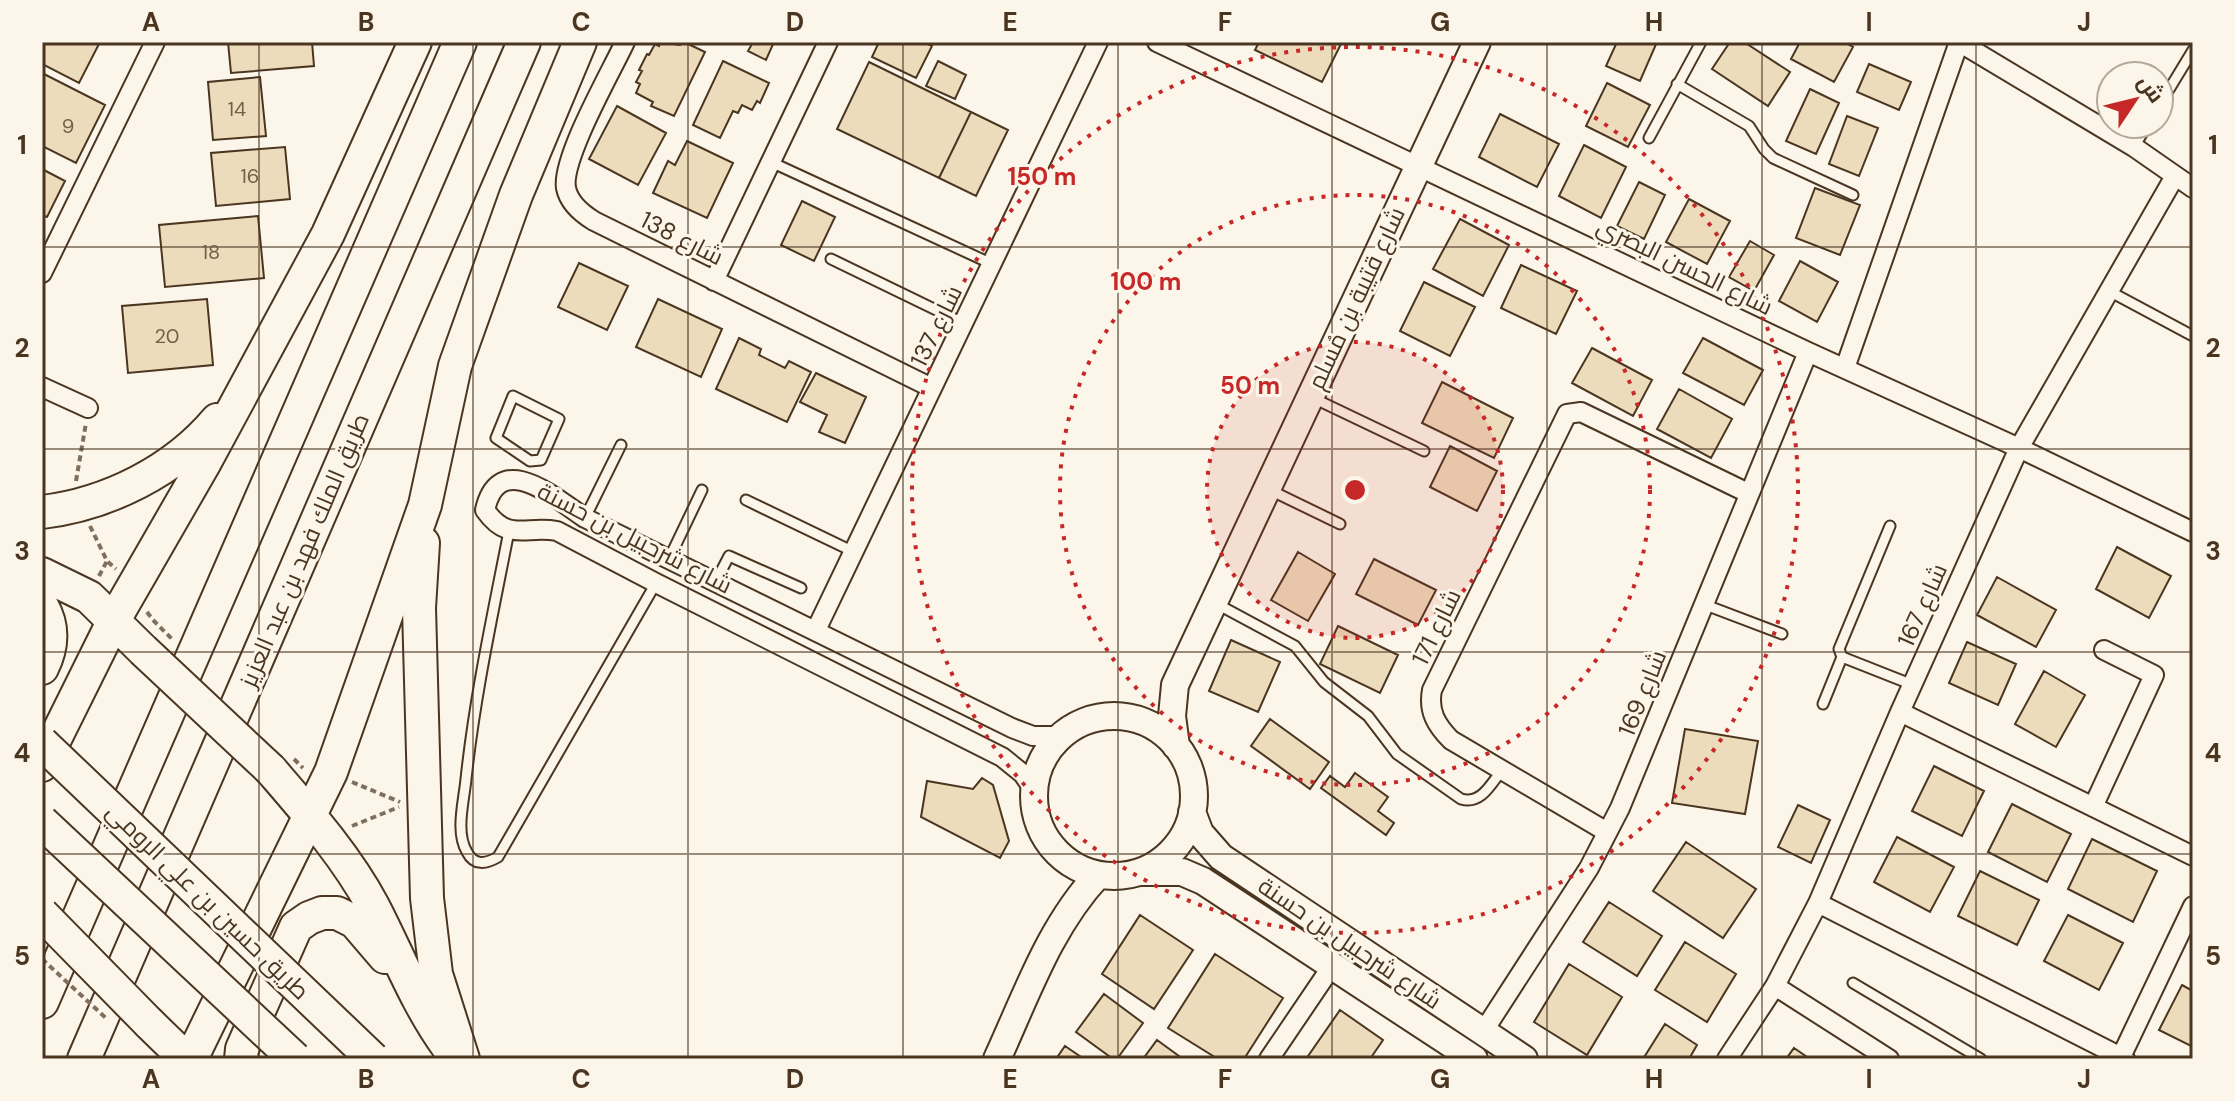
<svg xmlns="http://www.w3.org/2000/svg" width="2235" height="1101" viewBox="0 0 2235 1101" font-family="'DM Sans',Cairo,sans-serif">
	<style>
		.building { fill: #ecdcbc; stroke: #4a3520; stroke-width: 2 }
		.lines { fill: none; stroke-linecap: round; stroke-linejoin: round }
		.lane-casing { stroke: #4a3520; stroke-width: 13 }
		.street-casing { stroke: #4a3520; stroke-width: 22 }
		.secondary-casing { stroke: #4a3520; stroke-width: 30 }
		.highway-casing { stroke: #4a3520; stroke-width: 36 }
		.path { stroke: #7f6f5c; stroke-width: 4; stroke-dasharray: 6 4; stroke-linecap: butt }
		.lane { stroke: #fbf6e9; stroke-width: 9 }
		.street { stroke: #fbf6e9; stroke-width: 18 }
		.secondary { stroke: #fbf6e9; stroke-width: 26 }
		.highway { stroke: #fbf6e9; stroke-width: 32 }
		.highway-bridge-casing { stroke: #4a3520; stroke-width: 36; stroke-linecap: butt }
		.path-bridge { stroke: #7f6f5c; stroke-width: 4; stroke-dasharray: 6 4; stroke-linecap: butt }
		.highway-bridge { stroke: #fbf6e9; stroke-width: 32 }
		.grid { fill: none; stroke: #4a3520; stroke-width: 2; stroke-opacity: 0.55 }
		.ring { fill: none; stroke: #c62828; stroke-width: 4; stroke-dasharray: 4 8 }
		.labels { text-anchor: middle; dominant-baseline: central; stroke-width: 6; stroke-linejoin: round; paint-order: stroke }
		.number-label { font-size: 20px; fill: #725f47 }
		.street-label { font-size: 24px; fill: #4a3520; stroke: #fbf6e9 }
		.centre { fill: #c62828; stroke: #fbf6e9; stroke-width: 4 }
		.ring-label { font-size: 24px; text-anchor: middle; font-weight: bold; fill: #c62828; stroke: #fbf6e9; stroke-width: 6; stroke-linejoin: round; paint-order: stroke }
		.neatline { fill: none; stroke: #4a3520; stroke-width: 3 }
		.grid-label { font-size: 26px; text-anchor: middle; font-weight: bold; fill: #4a3520 }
	</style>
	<rect width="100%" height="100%" fill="#fbf6e9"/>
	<!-- building -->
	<path class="building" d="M42,42H100L79,83L42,64Z
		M228,42H312L314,66L231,73Z
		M660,42L680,45L684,42L705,52L674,116L651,106L653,102L636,93L640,84L636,82L642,71L639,70L647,54L649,55L655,44L659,46Z
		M748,42H774L766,60L748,51L752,44Z
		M879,42H924L932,46L916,78L872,57Z
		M1259,42H1342L1322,82L1255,50Z
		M1617,42H1657L1640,81L1606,66Z
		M1730,42H1744L1790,72L1768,106L1712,69Z
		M1800,42H1844L1853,47L1834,82L1791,59Z
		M723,61L769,83L760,103L757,101L752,110L742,105L738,113L733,111L720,138L693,125Z
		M938,61L966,75L955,99L926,86Z
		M869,62L971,112L939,178L837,129Z
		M1869,64L1911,82L1899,110L1857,92Z
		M42,73L105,105L76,163L42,146Z
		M260,77L266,136L213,140L208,82Z
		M1607,83L1650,105L1628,147L1586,126Z
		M1810,89L1839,103L1816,154L1786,141Z
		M617,106L666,133L638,185L589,159Z
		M971,112L1008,130L976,196L939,178Z
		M1500,114L1559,144L1537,187L1479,157Z
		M1847,116L1878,128L1859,176L1829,164Z
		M687,141L733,163L707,218L653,193L668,161L675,165Z
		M1584,145L1626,167L1601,218L1559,196Z
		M285,147L290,199L216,206L211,153Z
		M42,169L65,181L47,217L42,215Z
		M1639,182L1665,195L1644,239L1617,226Z
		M1815,188L1860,205L1840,255L1796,238Z
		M1689,199L1730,221L1707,264L1666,242Z
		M802,201L835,217L814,261L781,245Z
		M258,216L264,278L165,287L159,225Z
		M1460,219L1509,245L1483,296L1433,269Z
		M1750,241L1774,255L1754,291L1729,277Z
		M1800,261L1838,282L1817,322L1779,301Z
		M579,263L628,286L607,330L558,307Z
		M1521,265L1577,291L1556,334L1501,308Z
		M1424,282L1475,307L1450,356L1400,331Z
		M207,299L213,365L128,373L122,306Z
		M658,299L722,329L701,377L636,347Z
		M739,338L761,349L759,355L785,368L789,361L811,372L787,422L716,389Z
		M1703,338L1763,370L1744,405L1683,373Z
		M1592,348L1652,380L1633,416L1572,383Z
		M816,373L866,397L845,443L819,432L827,415L800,402Z
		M1442,382L1513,418L1494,458L1422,423Z
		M1679,389L1732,419L1711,458L1657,429Z
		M1450,446L1497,471L1477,511L1430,487Z
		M2117,547L2171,576L2149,618L2096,589Z
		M1298,552L1335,574L1308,621L1271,600Z
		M1374,559L1436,590L1418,625L1356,594Z
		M1997,577L2056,610L2036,647L1977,615Z
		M1338,626L1398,655L1380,693L1320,664Z
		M1231,640L1280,662L1258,712L1209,691Z
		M1967,642L2016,664L1998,705L1949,683Z
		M2044,671L2085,695L2056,747L2015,724Z
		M1270,719L1329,762L1310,789L1251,746Z
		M1685,729L1758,741L1745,814L1672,803Z
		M1934,766L1984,791L1962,836L1912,811Z
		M1355,773L1388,797L1378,811L1394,823L1386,835L1321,788L1330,776L1345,787Z
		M982,778L993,785L1009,841L1000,858L921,817L927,781L973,789Z
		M2012,804L2071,834L2047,882L1988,852Z
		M1798,805L1830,820L1811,863L1778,847Z
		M1897,837L1954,867L1930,912L1874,882Z
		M2092,839L2157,871L2133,922L2068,889Z
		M1686,842L1756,889L1723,938L1653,891Z
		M1980,871L2039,900L2017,945L1958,916Z
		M1609,902L1662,936L1637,976L1583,942Z
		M1140,915L1193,950L1154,1009L1102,974Z
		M2068,915L2123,943L2099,990L2044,961Z
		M1685,942L1736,974L1707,1022L1655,990Z
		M1215,954L1283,998L1244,1059H1218L1168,1028Z
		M1569,964L1622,997L1587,1055L1534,1022Z
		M2182,985L2193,991V1047L2159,1030Z
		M1104,994L1143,1023L1117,1059H1113L1076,1032Z
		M1340,1010L1383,1040L1370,1059H1306Z
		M1665,1024L1697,1045L1689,1059H1643Z
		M1157,1040L1183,1059H1143Z
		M1065,1046L1084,1059H1056Z
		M1794,1048L1810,1059H1786Z"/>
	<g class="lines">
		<defs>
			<path id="lane" d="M1677,84L1749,126L1764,149L1773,158L1853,195
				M2159,106L2193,50
				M1649,138L1701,42
				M2134,147L2148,124
				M771,162L992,264
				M831,259L963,323
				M2109,291L2193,336
				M513,396L559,419L541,460L530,461L496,438Z
				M1313,398L1424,451
				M1270,490L1340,524
				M746,500L854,552
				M585,518L621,445
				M509,531C493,613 475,695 466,779C464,801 455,832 467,852C474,866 486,864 498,857L656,583
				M669,559L702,490
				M716,581L729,556L801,588
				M1217,604L1295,646L1324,682L1368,716L1397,754L1461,799C1481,805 1491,784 1502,770
				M1703,604L1782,634
				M1842,657L1913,685
				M1823,704L1842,657L1839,649L1890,526
				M1853,983L1981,1059"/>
			<path id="street" d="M625,42C611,72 561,159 566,188C569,203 581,213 594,221L932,388
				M1157,42L1808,352L2019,448L2193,532
				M1959,42L2134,147L2193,188
				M42,273L155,42
				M714,281L828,42
				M1845,368L1959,42
				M42,387L88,408
				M816,630L1098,42
				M1900,712L2193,856
				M1034,790L1023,774L1002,757L656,583L557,531C526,525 508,543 485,510C499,448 555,498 585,518L1012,728L1033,736H1061
				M2093,807L2154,675L2104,650
				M1607,832L1451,740C1436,725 1428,711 1432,690L1567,414L1581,412L1748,493
				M1818,903L2125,1059
				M1775,986L1889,1059
				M1483,1032L1589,868L1620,808L1808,352
				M2121,1057L2193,906
				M1269,1059L1332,966
				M1727,1059L1775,986L1818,903L1900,712L2019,448L2175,176"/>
			<path id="secondary" d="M1034 796a80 80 0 1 1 160 0a80 80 0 1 1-160 0Z
				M1176,746L1172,716L1175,685L1477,42
				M1192,812L1200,833L1221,857L1524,1059
				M1143,872H1182L1203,881L1474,1059
				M997,1059C1026,996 1050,926 1098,875"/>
			<path id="highway" d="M42,512C108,504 174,471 217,420
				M423,543L419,608L427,898L436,974L463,1059
				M42,574L89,597L143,650
				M42,606C54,627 53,646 42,668
				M42,765L114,620L205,462L328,234L415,42
				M271,770C308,813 346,856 373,906C398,954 416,1003 448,1047
				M42,1002L460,42
				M149,1023L186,1059
				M84,1059L524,42
				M191,1059L331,772L425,505L455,366L516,195L580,42
				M241,1059L242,1049L296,927L309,918L322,913H337L355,922L385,957"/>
		</defs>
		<!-- lane casing -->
		<use href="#lane" class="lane-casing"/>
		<!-- street casing -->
		<use href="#street" class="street-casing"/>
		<!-- secondary casing -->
		<use href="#secondary" class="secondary-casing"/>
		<!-- highway casing -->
		<use href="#highway" class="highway-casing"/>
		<!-- path -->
		<path class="path" d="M76,481L86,423
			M90,526L107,561L116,569
			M99,576L107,561
			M147,612L153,620
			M352,782L400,802
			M352,826L399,807"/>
		<!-- lane -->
		<use href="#lane" class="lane"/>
		<!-- street -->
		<use href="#street" class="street"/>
		<!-- secondary -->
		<use href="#secondary" class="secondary"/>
		<!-- highway -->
		<use href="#highway" class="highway"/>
		<defs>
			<path id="highway-bridge" d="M143,650L271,770
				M42,743L373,1059
				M42,822L295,1059
				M42,914L149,1023"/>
		</defs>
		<!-- highway-bridge casing -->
		<use href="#highway-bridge" class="highway-bridge-casing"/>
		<!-- path-bridge -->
		<path class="path-bridge" d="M153,620L174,641
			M294,759L303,768
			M42,959L108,1020"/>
		<!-- highway-bridge -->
		<use href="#highway-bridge" class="highway-bridge"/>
	</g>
	<!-- grid -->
	<path class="grid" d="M259,42V1059M473,42V1059M688,42V1059M903,42V1059M1118,42V1059M1332,42V1059M1547,42V1059M1762,42V1059M1976,42V1059M42,247H2193M42,449H2193M42,652H2193M42,854H2193"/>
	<!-- distance rings -->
	<circle cx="1355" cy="490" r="148" fill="#c62828" fill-opacity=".12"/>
	<g class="ring">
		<circle cx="1355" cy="490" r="148"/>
		<circle cx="1355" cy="490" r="295"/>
		<circle cx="1355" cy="490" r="443"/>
	</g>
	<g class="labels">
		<!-- number labels -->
		<g class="number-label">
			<text x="237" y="109">14</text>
			<text x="68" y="126">9</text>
			<text x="250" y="176">16</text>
			<text x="211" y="252">18</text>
			<text x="167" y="336">20</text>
		</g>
		<!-- street labels -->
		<g class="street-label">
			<text transform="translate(682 238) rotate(27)">شارع 138</text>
			<text transform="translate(1685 266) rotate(26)">شارع الحسن البصري</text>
			<text transform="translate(1356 298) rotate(-65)">شارع قتيبة بن مُسلم</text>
			<text transform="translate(936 326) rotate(-64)">شارع 137</text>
			<text transform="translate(635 538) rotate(27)">شارع شرحبيل بن حسنة</text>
			<text transform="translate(304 550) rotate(-67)">طريق الملك فهد بن عبد العزيز</text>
			<text transform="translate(1922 605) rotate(-66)">شارع 167</text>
			<text transform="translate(1436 627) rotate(-64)">شارع 171</text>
			<text transform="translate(1642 693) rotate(-68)">شارع 169</text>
			<text transform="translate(208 901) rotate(44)">طريق حسين بن علي الرومي</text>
			<text transform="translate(1350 943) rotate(34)">شارع شرحبيل بن حسنة</text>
		</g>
	</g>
	<circle cx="1355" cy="490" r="12" class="centre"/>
	<g class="ring-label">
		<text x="1042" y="185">150 m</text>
		<text x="1146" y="290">100 m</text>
		<text x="1250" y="394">50 m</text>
	</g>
	<!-- border -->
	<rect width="2235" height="1101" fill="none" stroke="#fbf6e9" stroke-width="88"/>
	<!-- north arrow -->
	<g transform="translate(2135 100) rotate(55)"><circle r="38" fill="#fbf6e9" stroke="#b4a999" stroke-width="2"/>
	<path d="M0-6L14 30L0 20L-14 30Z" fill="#c62828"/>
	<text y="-12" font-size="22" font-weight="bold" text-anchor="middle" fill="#4a3520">ش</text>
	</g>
	<rect x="44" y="44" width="2147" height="1013" class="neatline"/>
	<g class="grid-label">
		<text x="151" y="31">A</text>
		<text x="366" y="31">B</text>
		<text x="581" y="31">C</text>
		<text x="795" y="31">D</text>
		<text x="1010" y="31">E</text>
		<text x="1225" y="31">F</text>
		<text x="1440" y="31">G</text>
		<text x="1654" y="31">H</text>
		<text x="1869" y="31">I</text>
		<text x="2084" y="31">J</text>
		<text x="22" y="154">1</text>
		<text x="2213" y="154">1</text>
		<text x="22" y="357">2</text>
		<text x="2213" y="357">2</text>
		<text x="22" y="560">3</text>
		<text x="2213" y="560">3</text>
		<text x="22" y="762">4</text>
		<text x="2213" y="762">4</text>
		<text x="22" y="965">5</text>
		<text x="2213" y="965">5</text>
		<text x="151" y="1088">A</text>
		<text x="366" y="1088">B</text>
		<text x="581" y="1088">C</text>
		<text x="795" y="1088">D</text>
		<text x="1010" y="1088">E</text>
		<text x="1225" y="1088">F</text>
		<text x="1440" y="1088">G</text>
		<text x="1654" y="1088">H</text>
		<text x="1869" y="1088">I</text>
		<text x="2084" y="1088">J</text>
	</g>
</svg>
